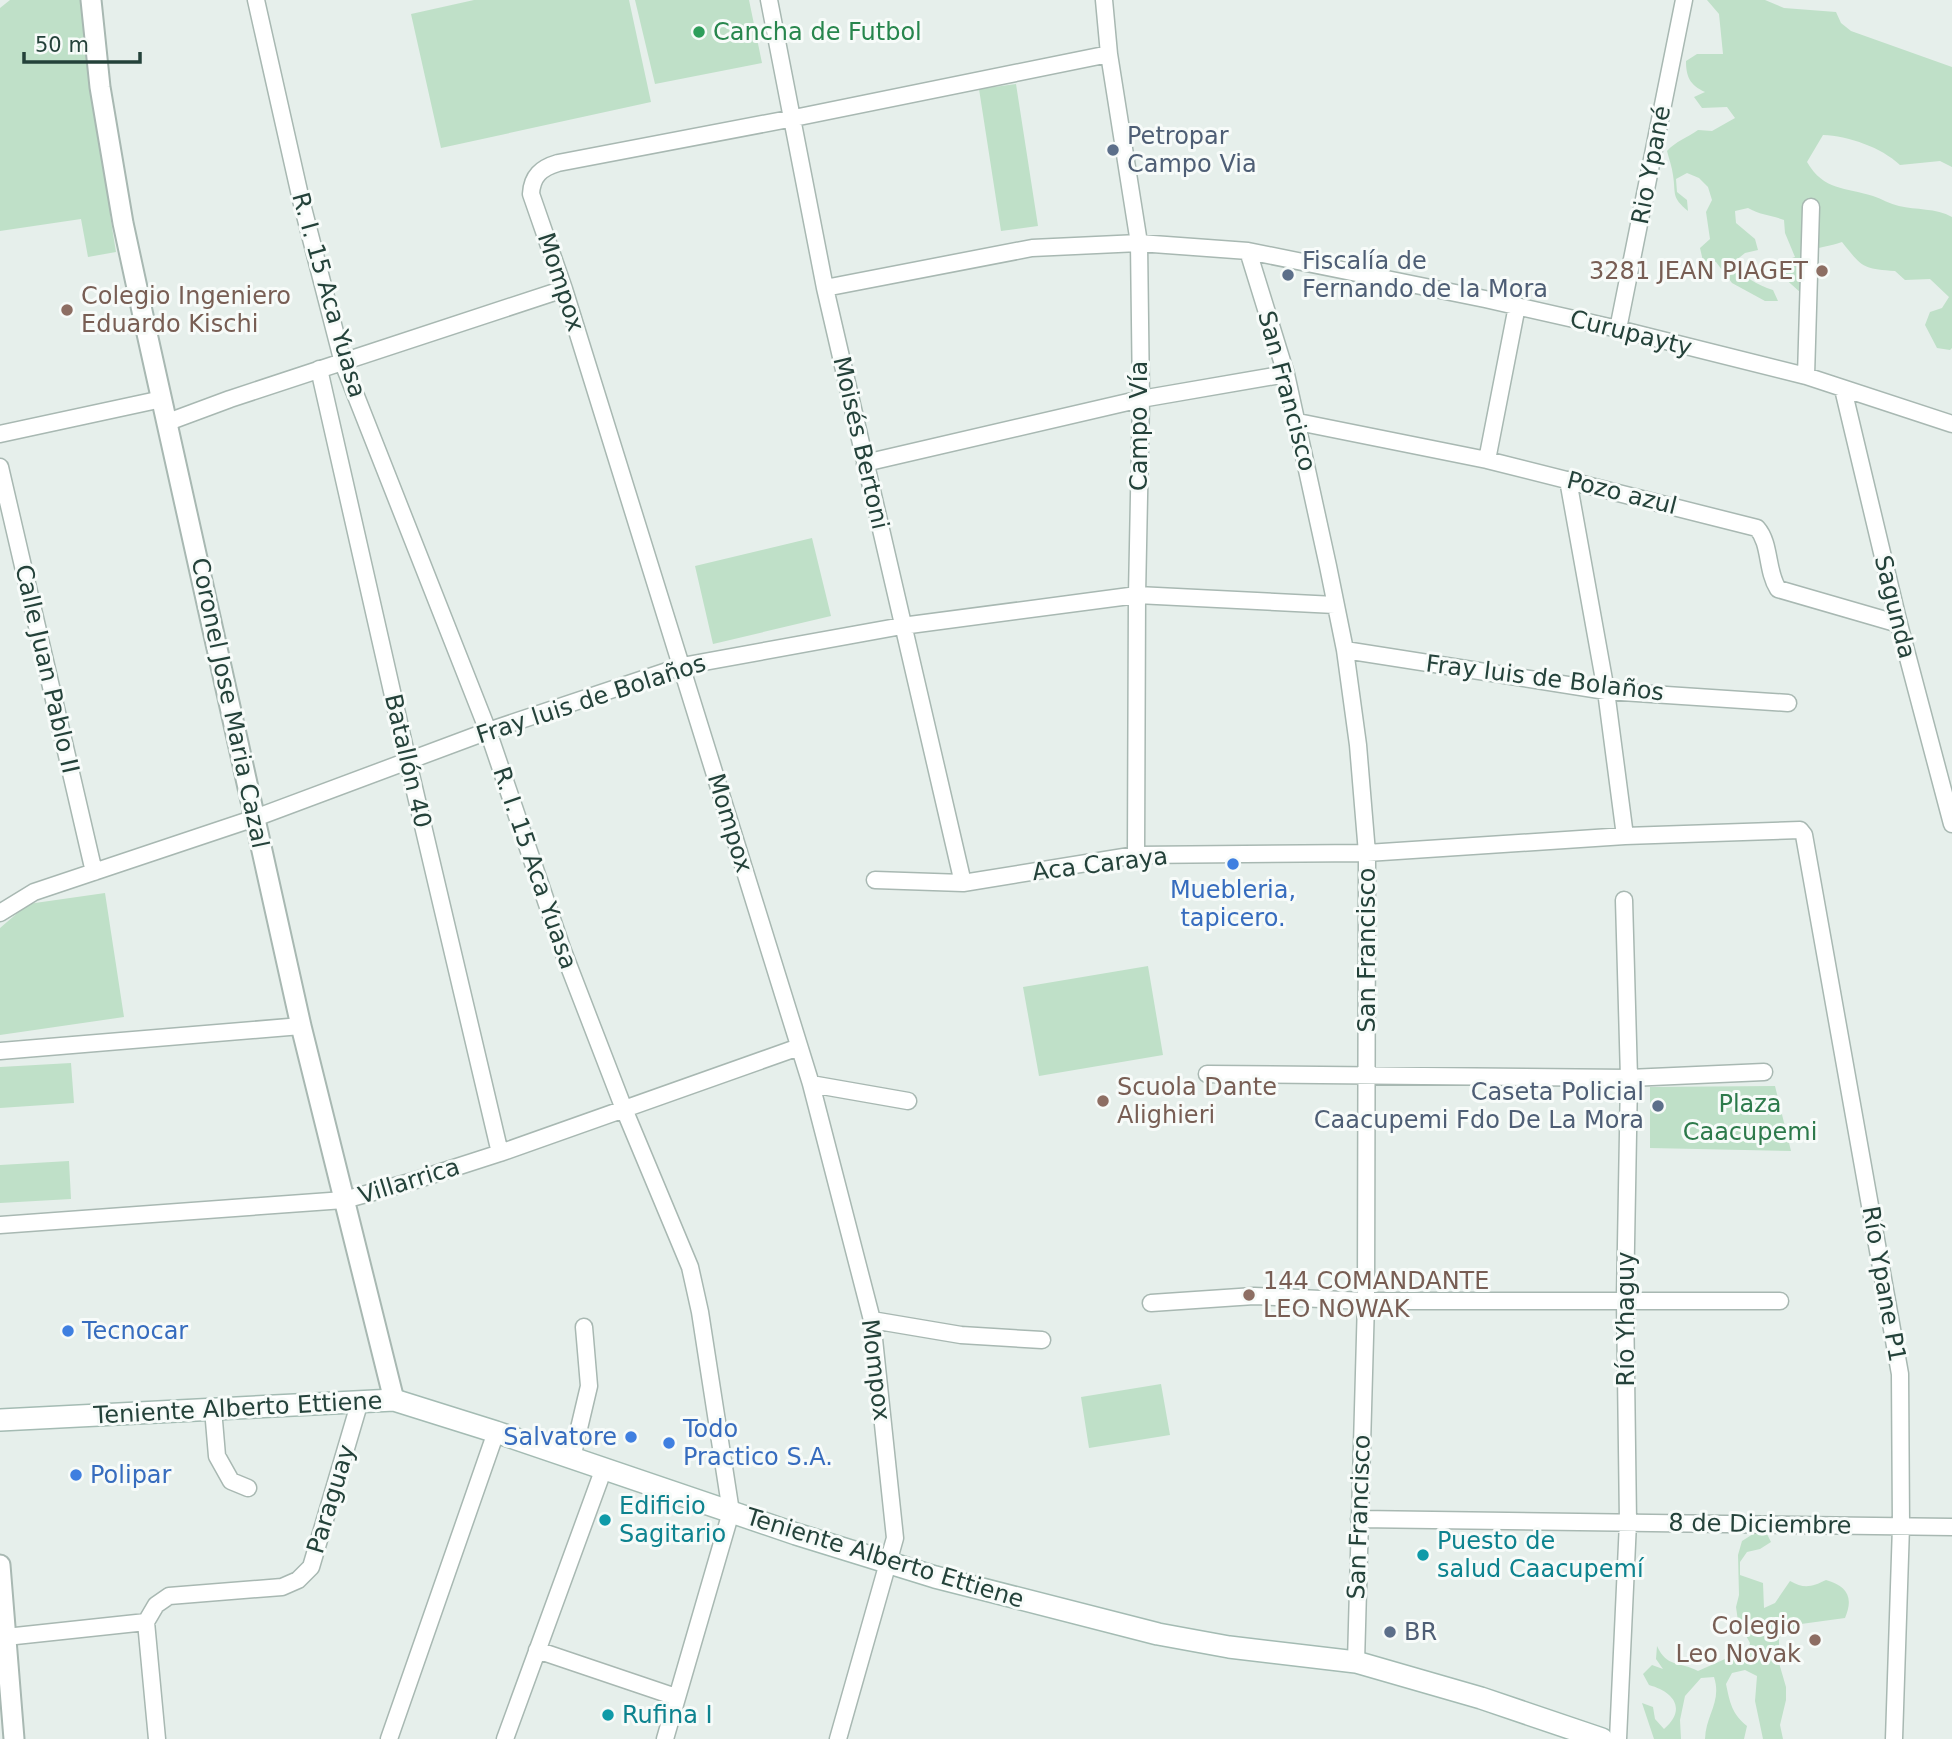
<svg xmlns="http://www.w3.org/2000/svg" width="1952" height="1739" viewBox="0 0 1952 1739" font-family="'DejaVu Sans',sans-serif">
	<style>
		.green { fill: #bfe0c8 }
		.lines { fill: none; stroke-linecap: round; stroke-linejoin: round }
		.minor-casing { stroke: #a8b8b2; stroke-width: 19 }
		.tertiary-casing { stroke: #a8b8b2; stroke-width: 23 }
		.secondary-casing { stroke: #a4bbb3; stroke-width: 24 }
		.minor { stroke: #fff; stroke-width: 16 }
		.tertiary { stroke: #fff; stroke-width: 19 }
		.secondary { stroke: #fff; stroke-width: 21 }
		.leisure-dot { fill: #2e9e5b; stroke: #f7fbf9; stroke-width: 2.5 }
		.service-dot { fill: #5c6f8a; stroke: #f7fbf9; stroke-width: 2.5 }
		.education-dot { fill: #8d6e63; stroke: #f7fbf9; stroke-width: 2.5 }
		.shop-dot { fill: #3f7fe0; stroke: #f7fbf9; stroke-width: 2.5 }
		.culture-dot { fill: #0f9aa8; stroke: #f7fbf9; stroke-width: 2.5 }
		.labels { text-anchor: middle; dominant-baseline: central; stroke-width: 6; stroke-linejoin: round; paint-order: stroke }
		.leisure-label { font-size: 24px; fill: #27864d; stroke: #f7fbf9; text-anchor: start }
		.service-label { font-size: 24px; fill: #4e5e75; stroke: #f7fbf9; text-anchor: start }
		.street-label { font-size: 24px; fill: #24423a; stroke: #f7fbf9 }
		.education-label { font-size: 24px; fill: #785e54; stroke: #f7fbf9; text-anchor: start }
		.shop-label { font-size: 24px; fill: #366cbe; stroke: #f7fbf9; text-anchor: start }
		.park-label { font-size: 24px; fill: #2d7a4b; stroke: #f7fbf9 }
		.culture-label { font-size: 24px; fill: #0d838f; stroke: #f7fbf9; text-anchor: start }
	</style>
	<rect width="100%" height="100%" fill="#e6efeb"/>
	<!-- green -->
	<path class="green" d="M10,0H87L119,213L110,215L116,252L88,257L81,219L0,231V8Z
		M474,0H629L651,102L441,148L411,14Z
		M635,0H749L762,63L655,84Z
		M1707,0H1765L1784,8L1836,12L1841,23L1851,31L1952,67V167L1940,161L1900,165C1881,147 1848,136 1823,135L1807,162C1824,191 1845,187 1873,196C1882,199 1890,204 1899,206C1916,210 1936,208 1952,217V348L1950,350L1937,348L1925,325L1930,312L1942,308L1949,297L1930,279L1905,280L1895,271C1862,269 1862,267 1842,242C1830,247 1818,246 1807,253L1801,293L1781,275L1783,261L1795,257L1785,233L1784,220C1771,215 1760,215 1748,208L1735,211L1736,223L1755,239L1758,250L1745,253L1735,261C1742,277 1757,285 1773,290L1778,301H1765L1732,283L1716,262L1703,261L1700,248L1710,239L1706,212L1712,200L1708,187L1699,178L1687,173L1676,179L1677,192L1687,200L1688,211C1671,197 1676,194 1673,175C1672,167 1669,159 1667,151C1676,141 1687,138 1698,130L1712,131L1735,118L1727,107L1702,108L1694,97L1705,92C1690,85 1686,77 1686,61L1697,54H1723L1719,14Z
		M1016,84L1038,226L1001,231L979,89Z
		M812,538L831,616L713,644L695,566Z
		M105,893L124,1017L0,1035V928L28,904Z
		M1148,966L1163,1055L1039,1076L1023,987Z
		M71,1063L74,1103L0,1108V1067Z
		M1775,1086L1791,1151L1650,1148V1087Z
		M69,1161L71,1199L0,1203V1165Z
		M1161,1384L1170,1435L1089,1448L1081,1397Z
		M1765,1530L1771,1542L1760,1549L1747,1552L1740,1562V1575L1763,1583L1764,1608L1775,1603L1790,1581C1804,1589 1812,1587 1826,1580C1847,1586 1854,1597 1845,1618L1801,1624L1779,1638V1663L1786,1687V1700L1780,1725L1783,1739H1763L1755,1701L1757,1676L1745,1670L1732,1673L1726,1684C1730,1703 1732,1714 1747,1726L1744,1739H1705C1706,1714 1722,1702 1714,1677L1701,1678L1685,1696L1680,1720L1681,1739H1654L1642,1703L1653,1707L1655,1719L1664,1729C1687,1709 1674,1692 1649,1685L1643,1674L1652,1665L1663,1669L1656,1659L1657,1646C1667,1668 1679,1661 1698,1671L1734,1655H1747L1750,1643L1738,1621L1736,1607L1739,1595L1738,1555L1742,1541L1753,1534Z"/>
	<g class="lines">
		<defs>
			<path id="minor" d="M256,0L301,200L343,363L488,731L563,951L624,1109L690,1267L700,1312L731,1512L665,1739
				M769,0L825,288L963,883
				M1104,0L1109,54L1139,243L1141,399L1137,595L1136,855
				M1248,251L1286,374L1328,566L1345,650L1358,745L1367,853L1366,1301L1356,1662
				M825,288L1032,248L1139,243L1248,251L1485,299L1618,329L1806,376L1952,424
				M1618,329L1684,0
				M319,369L408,762L500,1153
				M1806,376L1811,207
				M1843,389L1899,624L1952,824
				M168,422L230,399L564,289
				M1298,422L1487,460L1757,528C1771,544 1766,570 1778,589L1899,624
				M0,434L162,399
				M1487,460L1517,306
				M865,463L1141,399L1286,374
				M0,467L94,872
				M1568,480L1606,691L1625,836
				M1345,650L1606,691L1788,703
				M875,880L963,883L1136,855L1367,853L1625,836L1800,830L1804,835L1900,1374L1901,1526L1894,1739
				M0,913L34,892L255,818L488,731L682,666L902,626L1137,595L1335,605
				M0,1051L301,1026
				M1207,1074L1629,1078L1764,1072
				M811,1084L908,1101
				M0,1225L344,1200L410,1182L500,1153L799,1047
				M1151,1303L1254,1296L1366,1301H1780
				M872,1320L961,1335L1042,1340
				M213,1409L217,1456L231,1481L248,1488
				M572,1458L589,1386L584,1327
				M1359,1519L1952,1527
				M146,1622L157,1739
				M6,1637L146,1622L156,1605L169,1596L282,1587L298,1580L311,1567L360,1401
				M537,1650L676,1697
				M389,1739L496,1432
				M505,1739L604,1468
				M838,1739L895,1538L872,1320L811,1084L564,289L531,194C532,176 541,168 558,163L794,118L1109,54
				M1618,1739L1628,1522L1625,1300L1629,1078L1624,900"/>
			<path id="tertiary" d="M91,0L100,87L123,223L144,320L301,1026L394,1400
				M0,1565L14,1739"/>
			<path id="secondary" d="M0,1420L394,1400L496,1432L796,1534L935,1577L1158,1634L1229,1647L1356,1662L1481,1698L1602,1739"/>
		</defs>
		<!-- minor casing -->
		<use href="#minor" class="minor-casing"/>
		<!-- tertiary casing -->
		<use href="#tertiary" class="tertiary-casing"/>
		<!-- secondary casing -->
		<use href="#secondary" class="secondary-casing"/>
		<!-- minor -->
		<use href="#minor" class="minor"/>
		<!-- tertiary -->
		<use href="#tertiary" class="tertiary"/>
		<!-- secondary -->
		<use href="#secondary" class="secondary"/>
	</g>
	<!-- markers -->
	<circle class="leisure-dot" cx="699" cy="32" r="7"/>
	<g class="service-dot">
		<circle cx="1113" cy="150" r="7"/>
		<circle cx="1288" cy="275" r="7"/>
		<circle cx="1658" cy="1106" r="7"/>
		<circle cx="1390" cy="1632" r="7"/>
	</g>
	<g class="education-dot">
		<circle cx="1822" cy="271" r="7"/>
		<circle cx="67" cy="310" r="7"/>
		<circle cx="1103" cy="1101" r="7"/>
		<circle cx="1249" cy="1295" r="7"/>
		<circle cx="1815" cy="1640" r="7"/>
	</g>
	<g class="shop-dot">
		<circle cx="1233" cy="864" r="7"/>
		<circle cx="68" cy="1331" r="7"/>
		<circle cx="631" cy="1437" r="7"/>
		<circle cx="669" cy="1443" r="7"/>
		<circle cx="76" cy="1475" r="7"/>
	</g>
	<g class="culture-dot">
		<circle cx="605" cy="1520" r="7"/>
		<circle cx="1423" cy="1555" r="7"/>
		<circle cx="608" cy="1715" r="7"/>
	</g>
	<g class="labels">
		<!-- leisure labels -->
		<g class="leisure-label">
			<text x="713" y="32">Cancha de Futbol</text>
		</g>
		<!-- service labels -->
		<g class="service-label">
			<text x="1127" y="136">Petropar<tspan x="1127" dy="28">Campo Via</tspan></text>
			<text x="1302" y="261">Fiscalía de<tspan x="1302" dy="28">Fernando de la Mora</tspan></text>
			<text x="1644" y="1092" text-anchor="end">Caseta Policial<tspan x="1644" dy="28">Caacupemi Fdo De La Mora</tspan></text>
			<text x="1404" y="1632">BR</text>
		</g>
		<!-- street labels -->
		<g class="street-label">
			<text transform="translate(1651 165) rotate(-79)">Rio Ypané</text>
			<text transform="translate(561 282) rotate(72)">Mompox</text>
			<text transform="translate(329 295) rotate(74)">R. I. 15 Aca Yuasa</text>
			<text transform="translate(1631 333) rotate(14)">Curupayty</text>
			<text transform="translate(1287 391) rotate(75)">San Francisco</text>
			<text transform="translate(1139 426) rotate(-90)">Campo Vía</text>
			<text transform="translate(861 443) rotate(77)">Moisés Bertoni</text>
			<text transform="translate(1622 493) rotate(14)">Pozo azul</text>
			<text transform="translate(1895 607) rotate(76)">Sagunda</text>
			<text transform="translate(47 669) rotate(77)">Calle Juan Pablo II</text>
			<text transform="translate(1545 678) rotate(7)">Fray luis de Bolaños</text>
			<text transform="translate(591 699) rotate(-18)">Fray luis de Bolaños</text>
			<text transform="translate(230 703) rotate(78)">Coronel Jose Maria Cazal</text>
			<text transform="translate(408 761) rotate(77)">Batallón 40</text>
			<text transform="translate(730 823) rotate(73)">Mompox</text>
			<text transform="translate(1100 864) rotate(-7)">Aca Caraya</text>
			<text transform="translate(535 868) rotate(71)">R. I. 15 Aca Yuasa</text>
			<text transform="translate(1367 950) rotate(-90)">San Francisco</text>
			<text transform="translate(409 1181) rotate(-17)">Villarrica</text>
			<text transform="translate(1884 1284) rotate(80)">Río Ypane P1</text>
			<text transform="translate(1626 1319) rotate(-90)">Río Yhaguy</text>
			<text transform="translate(876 1370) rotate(83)">Mompox</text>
			<text transform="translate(238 1408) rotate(-3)">Teniente Alberto Ettiene</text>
			<text transform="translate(331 1499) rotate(-73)">Paraguay</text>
			<text transform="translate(1359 1517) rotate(-88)">San Francisco</text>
			<text transform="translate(1760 1524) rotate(1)">8 de Diciembre</text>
			<text transform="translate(885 1558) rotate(17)">Teniente Alberto Ettiene</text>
		</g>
		<!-- education labels -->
		<g class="education-label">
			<text x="1808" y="271" text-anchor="end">3281 JEAN PIAGET</text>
			<text x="81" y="296">Colegio Ingeniero<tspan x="81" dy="28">Eduardo Kischi</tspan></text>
			<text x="1117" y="1087">Scuola Dante<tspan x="1117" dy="28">Alighieri</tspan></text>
			<text x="1263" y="1281">144 COMANDANTE<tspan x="1263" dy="28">LEO NOWAK</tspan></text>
			<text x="1801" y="1626" text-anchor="end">Colegio<tspan x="1801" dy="28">Leo Novak</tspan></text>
		</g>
		<!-- shop labels -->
		<g class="shop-label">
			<text x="1233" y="890" text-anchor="middle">Muebleria,<tspan x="1233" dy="28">tapicero.</tspan></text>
			<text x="82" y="1331">Tecnocar</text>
			<text x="683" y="1429">Todo<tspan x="683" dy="28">Practico S.A.</tspan></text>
			<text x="617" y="1437" text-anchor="end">Salvatore</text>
			<text x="90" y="1475">Polipar</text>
		</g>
		<!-- park labels -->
		<g class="park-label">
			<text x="1750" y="1104">Plaza<tspan x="1750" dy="28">Caacupemi</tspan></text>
		</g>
		<!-- culture labels -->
		<g class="culture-label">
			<text x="619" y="1506">Edificio<tspan x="619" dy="28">Sagitario</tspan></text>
			<text x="1437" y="1541">Puesto de<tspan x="1437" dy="28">salud Caacupemí</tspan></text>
			<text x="622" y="1715">Rufina I</text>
		</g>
	</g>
	<!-- scale -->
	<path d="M24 52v10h116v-10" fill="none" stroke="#24423a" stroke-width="3.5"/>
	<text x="35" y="52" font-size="21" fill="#24423a" stroke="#f7fbf9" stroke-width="5" paint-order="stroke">50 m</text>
</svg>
